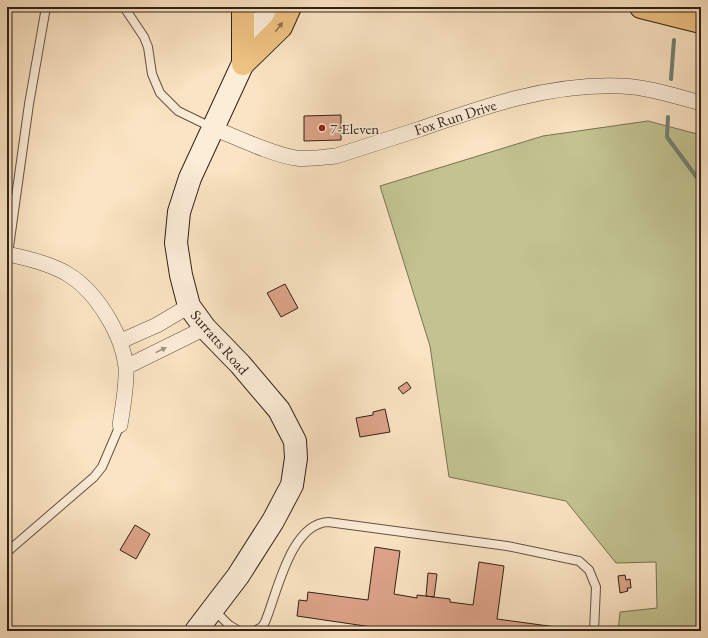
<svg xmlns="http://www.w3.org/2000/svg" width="708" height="638" viewBox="0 0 708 638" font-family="'EB Garamond',serif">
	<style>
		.green { fill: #c2c391; stroke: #7a7254 }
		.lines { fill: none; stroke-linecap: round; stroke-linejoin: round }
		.stream { stroke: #738074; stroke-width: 4 }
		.building { fill: #dea48a; stroke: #312118 }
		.lane-casing { stroke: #645243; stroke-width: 10 }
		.street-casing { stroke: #645243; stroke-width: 16 }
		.secondary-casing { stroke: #312118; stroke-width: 24 }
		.highway-casing { stroke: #312118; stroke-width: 24 }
		.lane { stroke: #fcedd8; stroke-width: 8 }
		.street { stroke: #fcedd8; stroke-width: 15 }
		.secondary { stroke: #fcedd8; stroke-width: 22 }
		.highway { stroke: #eec282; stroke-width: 22 }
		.oneway { fill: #90724d }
		.oneway2 { fill: #a19182 }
		.poi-dot { fill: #8f2418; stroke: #fcedd8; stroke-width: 1.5 }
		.labels { text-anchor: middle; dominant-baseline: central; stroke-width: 3; stroke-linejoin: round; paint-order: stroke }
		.street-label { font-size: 15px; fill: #312118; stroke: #fcedd8 }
		.poi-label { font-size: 15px; fill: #312118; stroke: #fcedd8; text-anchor: start }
	</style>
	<rect width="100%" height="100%" fill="#fbe4c3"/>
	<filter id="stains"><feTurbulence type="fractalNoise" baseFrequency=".005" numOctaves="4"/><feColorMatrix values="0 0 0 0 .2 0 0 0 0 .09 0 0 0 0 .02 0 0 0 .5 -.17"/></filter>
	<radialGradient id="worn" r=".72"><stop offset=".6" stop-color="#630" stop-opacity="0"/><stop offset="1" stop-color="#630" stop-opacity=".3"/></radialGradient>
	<!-- green -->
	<path class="green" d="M648,121L701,135V631H618L620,612L657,608L656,562L616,563L566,501L449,477L430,346L380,186L543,136Z"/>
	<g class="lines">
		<!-- stream -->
		<path class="stream" d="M671,79L674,40
			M668,117L667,137L701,183"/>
	</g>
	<!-- building -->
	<path class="building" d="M341,115V140L304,141V116Z
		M285,284L298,308L281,317L267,293Z
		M407,382L411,388L403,394L398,388Z
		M385,409L390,432L360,437L356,418L373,415V412Z
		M7,479H10L7,502Z
		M135,525L150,534L136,559L120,550Z
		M375,547L400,551L394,594L417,598V595L450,599V602L473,605L479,562L504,566L497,619L556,627L555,631H371L372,627L297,616L299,600L307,601L308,592L368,600Z
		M428,573L437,574L434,597L426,596Z
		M625,575L626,580L630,579L631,588H627L628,591L620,593L618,576Z"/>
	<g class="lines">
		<defs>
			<path id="lane" d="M124,7L144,37L148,47L152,74L160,93L178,111L213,128
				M8,254L29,104L46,7
				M7,552L94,477L102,467L120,425
				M214,610L229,625L239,631
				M254,631L262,627L265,622C277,594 290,524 328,522L507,546L579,561L589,570L596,587L594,631"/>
			<path id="street" d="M213,128C236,137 273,155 296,158C309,160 323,157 336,156C364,147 392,138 420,129C485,106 551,83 621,86C648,87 675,96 701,103
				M7,254C57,264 84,275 110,321C118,336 124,349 126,367C127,386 123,406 120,425
				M121,341L157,325L189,306
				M126,367L205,328"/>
			<path id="secondary" d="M196,631L238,576L273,521L292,485L296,458L295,441L279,410L240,364L205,328L189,306L181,275L176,243L179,212L190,178L269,7"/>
			<path id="highway" d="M641,7L701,22
				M243,64L281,27L290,7
				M243,64V7"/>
		</defs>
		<!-- lane casing -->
		<use href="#lane" class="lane-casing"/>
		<!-- street casing -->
		<use href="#street" class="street-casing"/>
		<!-- secondary casing -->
		<use href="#secondary" class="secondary-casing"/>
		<!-- highway casing -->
		<use href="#highway" class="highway-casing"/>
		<!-- lane -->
		<use href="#lane" class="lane"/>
		<!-- street -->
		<use href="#street" class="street"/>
		<!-- secondary -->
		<use href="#secondary" class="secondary"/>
		<!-- highway -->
		<use href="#highway" class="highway"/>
	</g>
	<!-- one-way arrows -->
	<defs><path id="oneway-solid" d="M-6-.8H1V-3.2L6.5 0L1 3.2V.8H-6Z"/></defs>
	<use class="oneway" href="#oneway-solid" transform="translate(279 27) rotate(-53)"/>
	<use class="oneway2" href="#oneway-solid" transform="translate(161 350) rotate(-26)"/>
	<!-- markers -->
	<circle class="poi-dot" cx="322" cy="128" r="4"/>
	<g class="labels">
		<!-- street labels -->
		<g class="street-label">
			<text transform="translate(455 117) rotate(-18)">Fox Run Drive</text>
			<text transform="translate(220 342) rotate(49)">Surratts Road</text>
		</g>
		<!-- poi labels -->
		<g class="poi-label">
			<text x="330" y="128">7-Eleven</text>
		</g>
	</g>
	<!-- margin -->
	<rect width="708" height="638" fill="none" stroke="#fbe4c3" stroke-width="24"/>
	<rect x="8" y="8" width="692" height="622" fill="none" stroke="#312118" stroke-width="2"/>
	<rect x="12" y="12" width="684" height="614" fill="none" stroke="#312118"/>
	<rect width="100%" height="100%" filter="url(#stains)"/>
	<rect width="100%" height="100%" fill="url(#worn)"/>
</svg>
